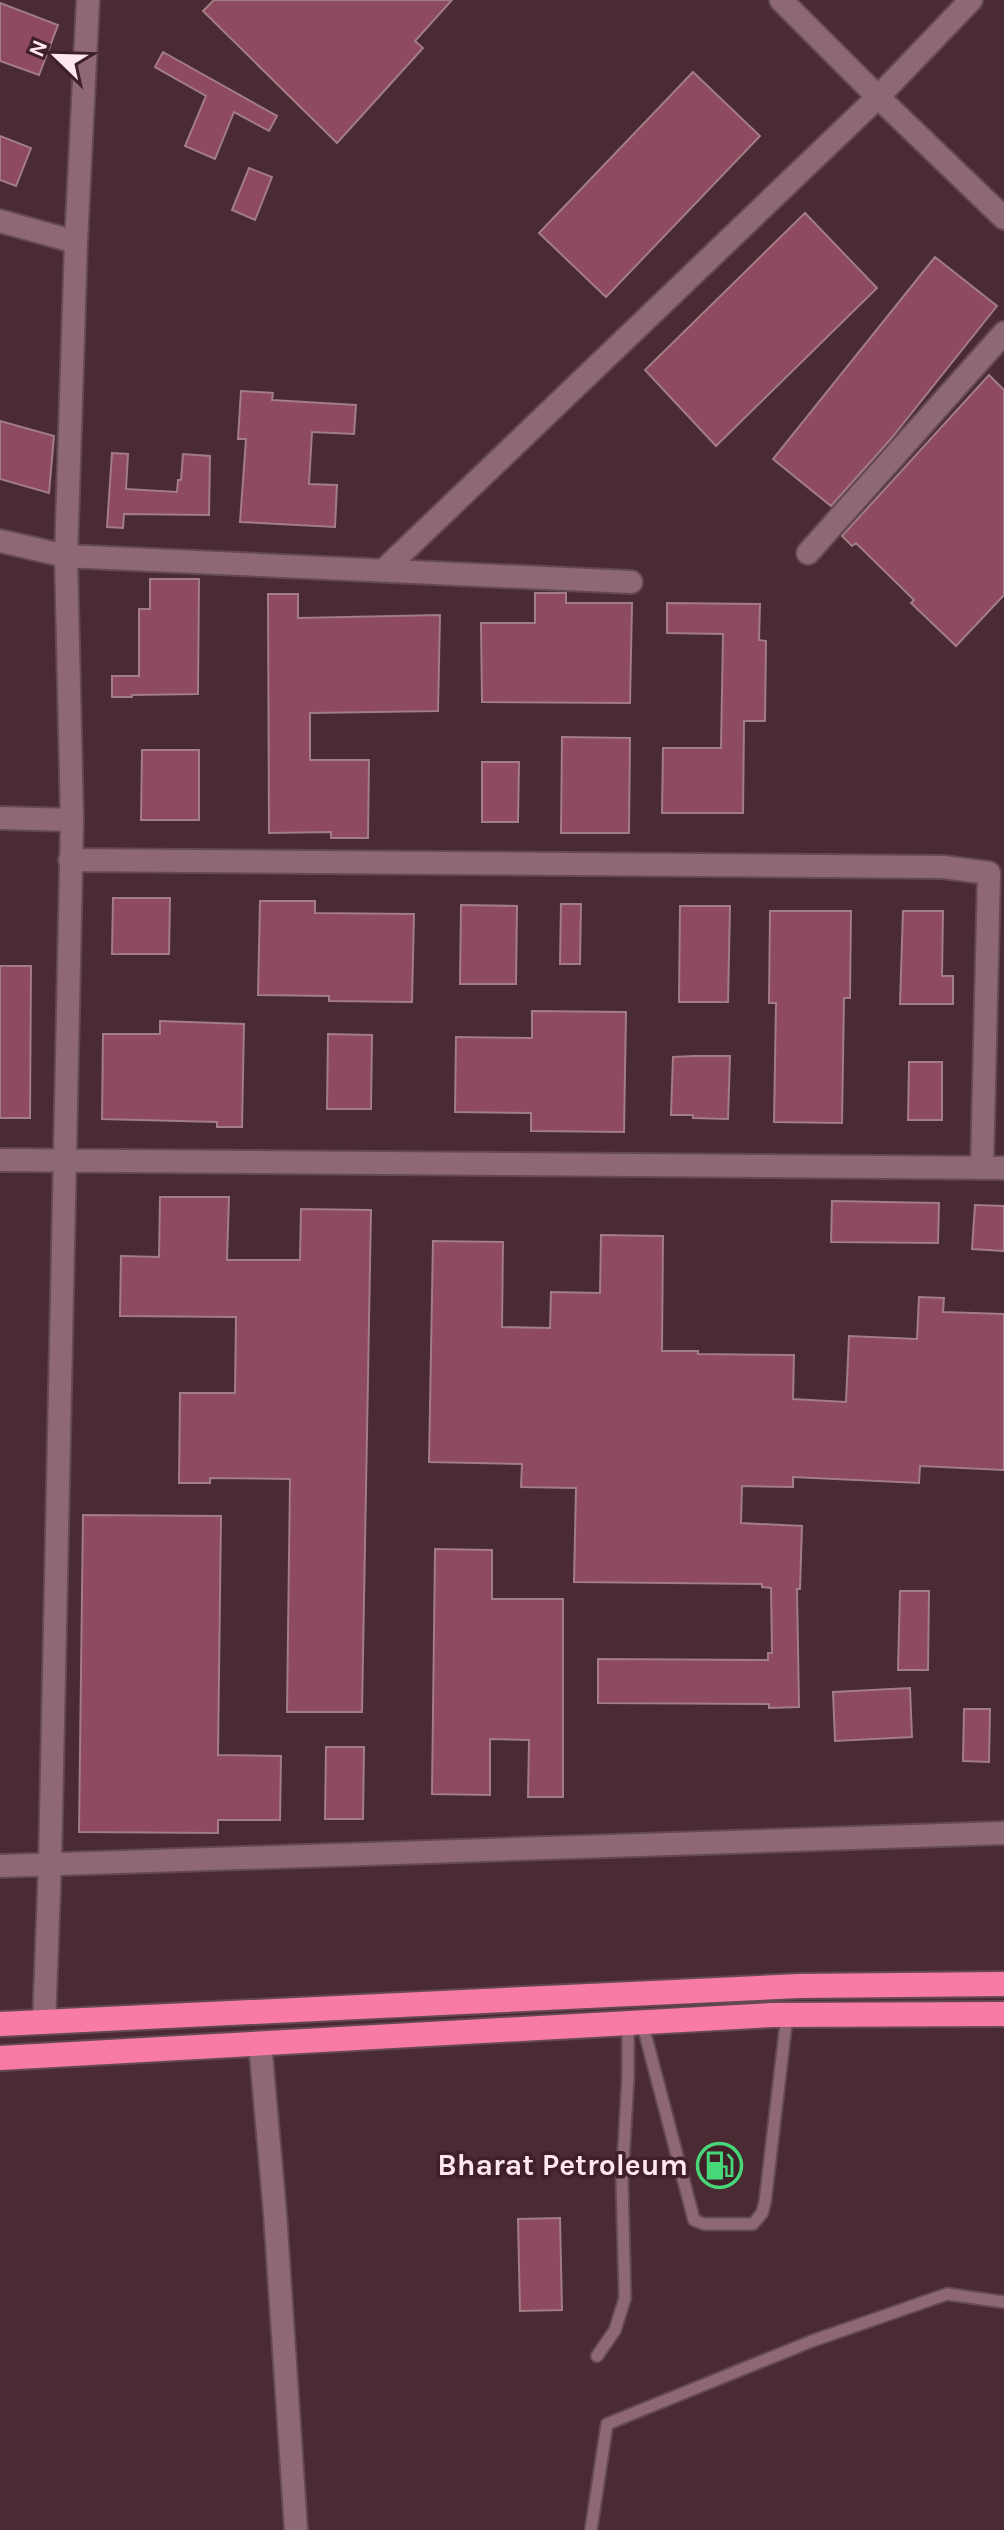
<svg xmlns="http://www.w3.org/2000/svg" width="1004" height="2530" viewBox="0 0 1004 2530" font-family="Karla,sans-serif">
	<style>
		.building { fill: #8e4a5f; stroke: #a27c86; stroke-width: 2 }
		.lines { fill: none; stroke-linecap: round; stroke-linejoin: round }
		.lane-casing { stroke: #644952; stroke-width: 15 }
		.street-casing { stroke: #644952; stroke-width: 26 }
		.highway-casing { stroke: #644952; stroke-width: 28 }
		.lane { stroke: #8e6973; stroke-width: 11 }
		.street { stroke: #8e6973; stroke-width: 22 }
		.highway { stroke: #f87ba4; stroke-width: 24 }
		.labels { text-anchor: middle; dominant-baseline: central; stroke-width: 7; stroke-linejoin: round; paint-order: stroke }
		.poi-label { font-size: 30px; font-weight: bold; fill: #fee8ee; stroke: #3f2029; text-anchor: end }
	</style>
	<rect width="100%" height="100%" fill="#4a2a33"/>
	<!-- building -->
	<path class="building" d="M214,0H452L415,41L423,48L337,143L203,11Z
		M0,3L58,25L39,75L0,61Z
		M163,52L277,116L269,131L234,112L215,159L185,146L206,96L155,67Z
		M693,72L760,136L606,297L539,233Z
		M0,136L31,148L16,186L0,180Z
		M249,168L272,177L255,220L232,210Z
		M805,213L877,288L716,446L645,370Z
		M935,257L997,306L890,440L831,506L773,459Z
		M989,375L1004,390V595L956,646L911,603L914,600L856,543L852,546L842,536Z
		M241,391L273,393L272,400L356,405L354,434L312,432L309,484L337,485L335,527L240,522L246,439H238Z
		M0,421L54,436L49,493L0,479Z
		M112,453L128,454L126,489L177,492L178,480H181L183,454L210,456L209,515L124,514L123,528L107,527Z
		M150,579H199L198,694L132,695V697H112V676H139V609H150Z
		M535,593H566V603H632L630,703L482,702L481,623H535Z
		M268,594H298V618L440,615L438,711L310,713V760H369L368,838H331V832L269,833Z
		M667,603L760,604L759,640L766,641L765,721H744L743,813H662L663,748H721L723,634L667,633Z
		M562,737L630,738L629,833H561Z
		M142,750H199V820H141Z
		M482,762H519L518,822H482Z
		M113,898H170L169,954H112Z
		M260,901H315V913L414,914L412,1002L329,1001V996L258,995Z
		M561,904H581L580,964H560Z
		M461,905L517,906L516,984H460Z
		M680,906H730L728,1002H679Z
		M770,911H851L850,998H844L842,1123L774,1122L776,1003H769Z
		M903,911H943L942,976H953V1004H900Z
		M0,966H31L30,1118H0Z
		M532,1011L626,1012L624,1132L531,1131V1113L455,1112L456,1037L532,1038Z
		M160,1021L244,1024L242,1127H217V1122L102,1119L103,1034H160Z
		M328,1034L372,1035L371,1109H327Z
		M694,1056H730L728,1119L693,1118V1115H671L673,1057Z
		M909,1062H942V1120H908Z
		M160,1197H229L227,1260H300L301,1209L371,1210L362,1712H287L290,1479L210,1478V1483H179L180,1393H235L236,1317L120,1316L121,1256L159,1257Z
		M832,1201L939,1203L938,1243L831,1242Z
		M975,1205L1004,1206V1251L972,1249Z
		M601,1235L663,1236L662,1351H698V1354L794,1355L793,1399L846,1402L849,1336L917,1339L919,1297L944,1298L943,1312L1004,1314V1470L920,1466L919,1483L793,1477V1487L742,1486L741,1523L802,1526L800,1589H797L799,1707L769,1708V1704L598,1703V1659L768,1660V1653H772L771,1588L762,1587V1584L574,1582L576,1488L521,1487L522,1464L429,1462L433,1241L503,1242L502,1327L550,1328L551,1292L600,1293Z
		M83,1515L221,1516L218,1755L281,1756L280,1820H218V1833L79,1832Z
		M435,1549L492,1550V1599H563V1797H528L529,1740L490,1739V1795L432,1794Z
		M900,1591H929L928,1670H898Z
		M910,1688L912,1737L835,1741L833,1692Z
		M964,1709H990L989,1762L963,1761Z
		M326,1747H364L363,1819H325Z
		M560,2218L562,2310L520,2311L518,2219Z"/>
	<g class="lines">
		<defs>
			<path id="lane" d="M642,2022L694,2220L704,2224H753L762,2213L765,2202L787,2015
				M597,2356L615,2330L625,2298L622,2181L628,2077V2022
				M591,2530L607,2424L812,2341L947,2294L1004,2302"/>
			<path id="street" d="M781,0L878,97L1004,218
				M0,221L76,242
				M0,541L66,556L631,582
				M808,553L1004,333
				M384,570L878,97L971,0
				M0,818L72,820
				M70,860L943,867L989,873L982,1167
				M0,1160L1004,1168
				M0,1866L1004,1833
				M44,2022L50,1863L72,820L66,556L76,242L88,0
				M260,2043L275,2213L296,2530"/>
			<path id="highway" d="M0,2024L799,1986L1004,1984
				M0,2058L772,2015L1004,2014"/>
		</defs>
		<!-- lane casing -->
		<use href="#lane" class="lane-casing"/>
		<!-- street casing -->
		<use href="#street" class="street-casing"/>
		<!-- highway casing -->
		<use href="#highway" class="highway-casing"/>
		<!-- lane -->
		<use href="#lane" class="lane"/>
		<!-- street -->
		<use href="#street" class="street"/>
		<!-- highway -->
		<use href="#highway" class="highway"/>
	</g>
	<!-- icons -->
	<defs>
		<symbol id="fuel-ring" viewBox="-11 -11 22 22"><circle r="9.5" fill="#3f2029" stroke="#47d779" stroke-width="1.5"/><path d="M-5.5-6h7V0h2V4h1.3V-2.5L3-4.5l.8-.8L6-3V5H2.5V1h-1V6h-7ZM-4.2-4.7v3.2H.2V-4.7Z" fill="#47d779"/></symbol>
	</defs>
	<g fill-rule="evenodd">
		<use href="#fuel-ring" x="694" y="2140" width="51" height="51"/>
	</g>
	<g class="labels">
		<!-- poi labels -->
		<g class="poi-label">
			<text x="688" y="2165">Bharat Petroleum</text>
		</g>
	</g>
	<!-- north arrow -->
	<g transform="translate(56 56) rotate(293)" stroke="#3f2029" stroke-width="6" paint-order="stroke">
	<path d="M0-6L14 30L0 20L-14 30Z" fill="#fee8ee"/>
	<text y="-12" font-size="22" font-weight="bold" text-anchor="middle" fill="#fee8ee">N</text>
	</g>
</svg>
